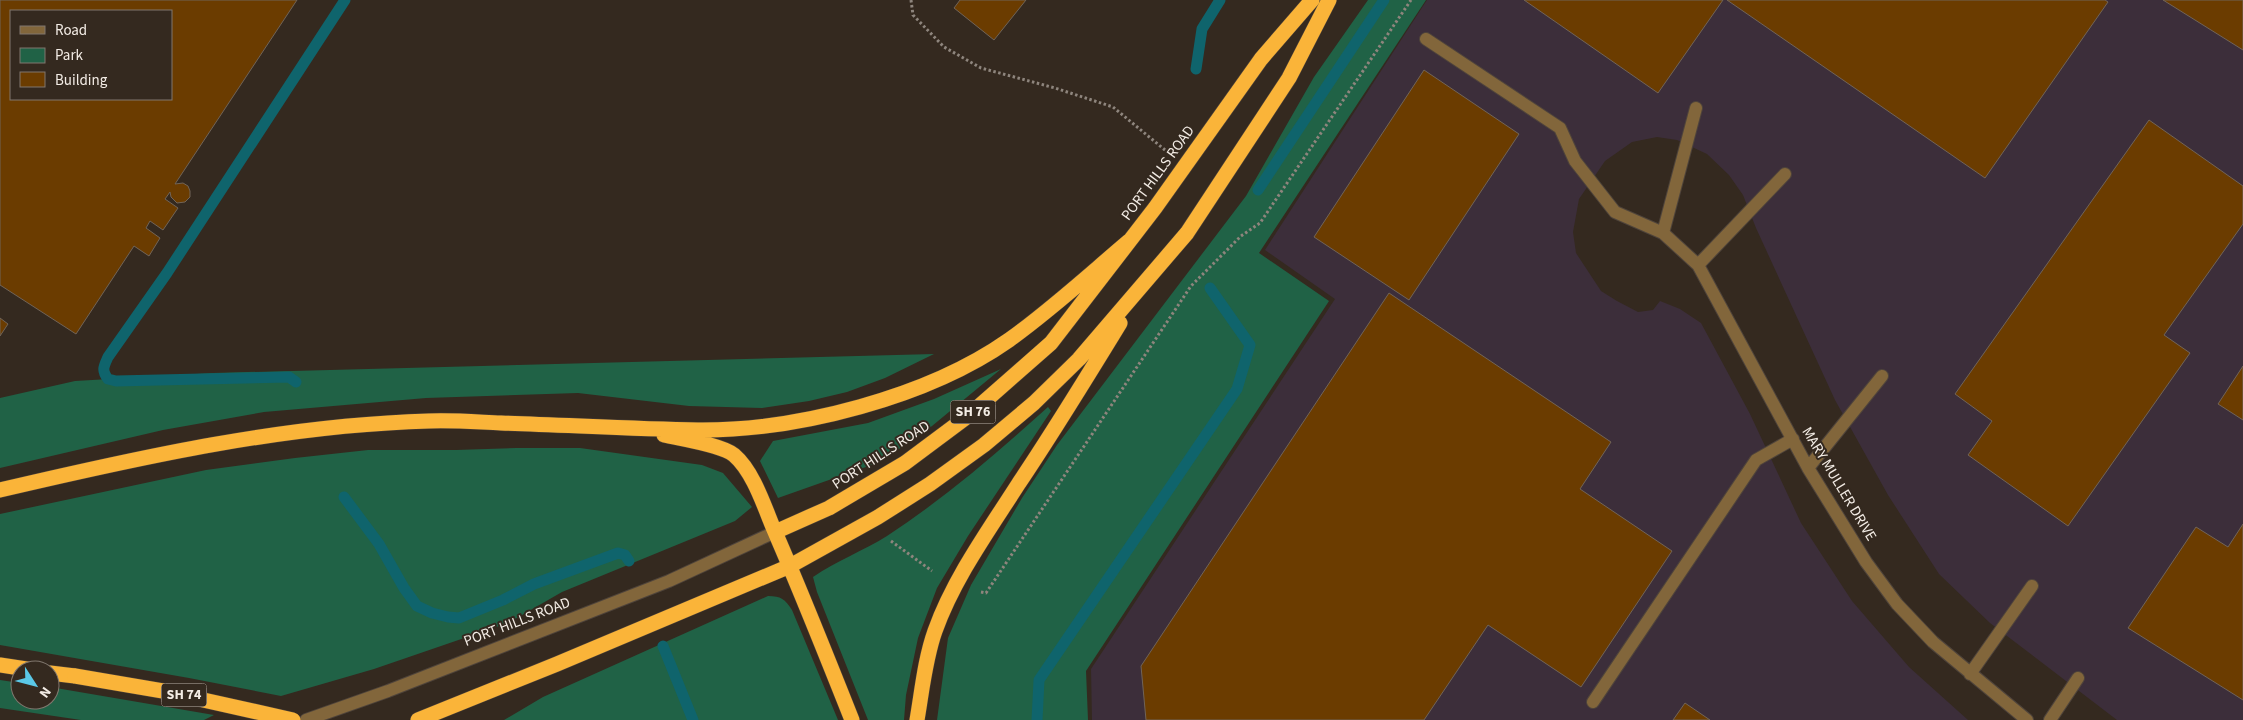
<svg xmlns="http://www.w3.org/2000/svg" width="2243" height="720" viewBox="0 0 2243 720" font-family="'Source Sans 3',sans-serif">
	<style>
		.industrial { fill: #3c2e3a }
		.green { fill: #206246 }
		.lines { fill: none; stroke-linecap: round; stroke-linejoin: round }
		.stream { stroke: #0f646c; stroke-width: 11 }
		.building { fill: #6b3c00; stroke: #716458; fill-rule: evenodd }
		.minor-casing { stroke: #4f443b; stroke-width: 14 }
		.highway-casing { stroke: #4f443b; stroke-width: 16 }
		.path { stroke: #8e857d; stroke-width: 3; stroke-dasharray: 2.5 2.5; stroke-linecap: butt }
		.minor { stroke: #82663b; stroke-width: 12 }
		.highway { stroke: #fab439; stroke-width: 15 }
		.highway-bridge-casing { stroke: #4f443b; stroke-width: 16; stroke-linecap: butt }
		.highway-bridge { stroke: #fab439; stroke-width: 15 }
		.labels { text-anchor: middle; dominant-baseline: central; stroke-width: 4; stroke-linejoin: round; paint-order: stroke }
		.shield { fill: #34291f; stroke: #bab2aa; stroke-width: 1 }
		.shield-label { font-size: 14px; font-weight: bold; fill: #f3ece5 }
		.street-label { font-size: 15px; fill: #f3ece5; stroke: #34291f }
	</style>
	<rect width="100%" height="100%" fill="#34291f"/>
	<!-- industrial -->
	<path class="industrial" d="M1427,0H2243V720H2117L1990,623L1939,574L1888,495L1835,400L1756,228L1743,195L1729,175L1707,154L1677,140L1657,137L1632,142L1605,161L1579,199L1573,232L1576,253L1601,291L1617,301L1638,312L1653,310L1660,301L1680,309L1701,323L1750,414L1801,523L1852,601L1909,667L1968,720H1092L1091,669L1335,299L1265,250Z"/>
	<!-- green -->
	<path class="green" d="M1368,0H1426L1259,253L1329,301L1086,671L1088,720H937L948,638L971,585L1022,498L1057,445L1246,196L1314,77Z
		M934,354L885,378L847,392L809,401L762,408L689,406L578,393L426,398L264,412L163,430L0,468V398L75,381L213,373Z
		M1001,369L932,426L880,462L778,498L760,461L773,441L868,423L934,399Z
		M1048,407L1051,411L968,536L937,588L918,638L906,695L904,720H868L817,592L813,577C836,561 863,551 887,536C945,498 997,453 1048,407Z
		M516,448H580L702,465L723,473L752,507L735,521L562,592L508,623L374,669L281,696L189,678L0,645V514L206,470L295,458L368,450H456Z
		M768,596C781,596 785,599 792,610L838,720H504L543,697Z
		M0,680L20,683V700H50V687L214,715L204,720H81L0,708Z"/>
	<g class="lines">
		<!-- stream -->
		<path class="stream" d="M1196,69L1202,29L1220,0
			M1258,190L1384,0
			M296,382L289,377L116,381L108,379C101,370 104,366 108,357L167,273L345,0
			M344,497L379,544L404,588L417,606L432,613L448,617L459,618L503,600L534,584L618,553L625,555L629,561
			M663,646L693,720
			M1037,720L1039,680L1237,389L1250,345L1210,288"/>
	</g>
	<!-- building -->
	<path class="building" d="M0,0H297L175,184L183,183L188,186L190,191V197L185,202L177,203L171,197L170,192L165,199L178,208L163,230L150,221L146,228L160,238L149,256L134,246L76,334L0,285ZM11,11H171V99H11Z
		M960,0H1026L994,40L954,8Z
		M1524,0H1723L1658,93Z
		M1727,0H2105L2108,2L1985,178Z
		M2163,0H2243V50Z
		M1424,70L1519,134L1409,300L1314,237Z
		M2149,120L2243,186V224L2164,335L2190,353L2068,526L1968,455L1992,421L1955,394Z
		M1389,293L1611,442L1580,489L1672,551L1581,687L1488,625L1424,720H1146L1141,666Z
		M0,318L8,324L0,336Z
		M2243,366V420L2218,404Z
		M2243,524V700L2128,628L2196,527L2228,547Z
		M1685,703L1710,720H1673Z"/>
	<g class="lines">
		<defs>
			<path id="minor" d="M1426,39L1560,128L1575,161L1615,212L1663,233L1698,265L1808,468L1866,562L1897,604L1933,642L2027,720
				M1663,233L1696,108
				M1698,265L1785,174
				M1808,468L1882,376
				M1970,674L2032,586
				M1593,702L1756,460L1793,439
				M306,720L388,691L669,581L775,532
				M2050,720L2078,678"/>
			<path id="highway" d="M664,435C681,439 722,445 734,455C754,472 765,509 775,532C802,594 827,657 852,720
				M0,490C141,457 284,425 429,421C453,420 477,422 501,423C567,425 632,429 698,430C797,431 928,397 1009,340C1051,310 1090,274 1129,241
				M775,532L829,508L905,463L968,416L1051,343L1155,208L1261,59L1312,0
				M0,665L33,670
				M50,673L75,676
				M418,720L557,664L790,566L878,517L930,484L984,445L1034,403L1079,359L1187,233L1289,78L1329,0
				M917,720C922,691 925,659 935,631C954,578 989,530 1019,483C1054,431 1087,377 1120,323"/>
		</defs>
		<!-- minor casing -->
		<use href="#minor" class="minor-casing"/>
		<!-- highway casing -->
		<use href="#highway" class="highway-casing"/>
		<!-- path -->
		<path class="path" d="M911,0L913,15L944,47L981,68L1055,88L1113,107L1165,150
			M891,541L932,571
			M981,592L986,593L1191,286L1241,236L1260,223L1411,0"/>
		<!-- minor -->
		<use href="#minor" class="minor"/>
		<!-- highway -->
		<use href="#highway" class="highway"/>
		<defs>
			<path id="highway-bridge" d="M75,676L163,691L293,720"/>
		</defs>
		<!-- highway-bridge casing -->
		<use href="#highway-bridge" class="highway-bridge-casing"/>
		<!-- highway-bridge -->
		<use href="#highway-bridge" class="highway-bridge"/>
	</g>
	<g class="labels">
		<!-- shield labels -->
		<g class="shield">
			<rect x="950.5" y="400.5" width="45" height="23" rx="4"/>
			<rect x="161.5" y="683.5" width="45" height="23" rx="4"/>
		</g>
		<g class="shield-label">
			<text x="973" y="412">SH 76</text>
			<text x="184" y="695">SH 74</text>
		</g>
		<!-- street labels -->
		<g class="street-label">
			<text transform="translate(1158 173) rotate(-54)">PORT HILLS ROAD</text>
			<text transform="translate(881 455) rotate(-33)">PORT HILLS ROAD</text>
			<text transform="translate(1839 484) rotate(59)">MARY MULLER DRIVE</text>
			<text transform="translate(517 622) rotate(-21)">PORT HILLS ROAD</text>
		</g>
	</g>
	<!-- legend -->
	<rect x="10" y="10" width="162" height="90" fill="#34291f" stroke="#80776e"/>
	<rect x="20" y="26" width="25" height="8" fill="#82663b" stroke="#80776e"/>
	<text x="55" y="35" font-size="15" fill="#f3ece5">Road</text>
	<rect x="20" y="48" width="25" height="15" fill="#206246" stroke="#80776e"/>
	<text x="55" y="60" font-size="15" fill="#f3ece5">Park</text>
	<rect x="20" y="72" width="25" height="15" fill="#6b3c00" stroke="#80776e"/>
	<text x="55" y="85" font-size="15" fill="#f3ece5">Building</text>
	<!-- north arrow -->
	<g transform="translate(35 685) rotate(126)"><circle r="24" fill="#34291f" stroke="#80776e"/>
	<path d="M0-4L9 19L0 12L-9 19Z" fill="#5bc8e7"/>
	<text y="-8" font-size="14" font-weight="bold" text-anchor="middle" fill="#f3ece5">N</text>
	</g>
</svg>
